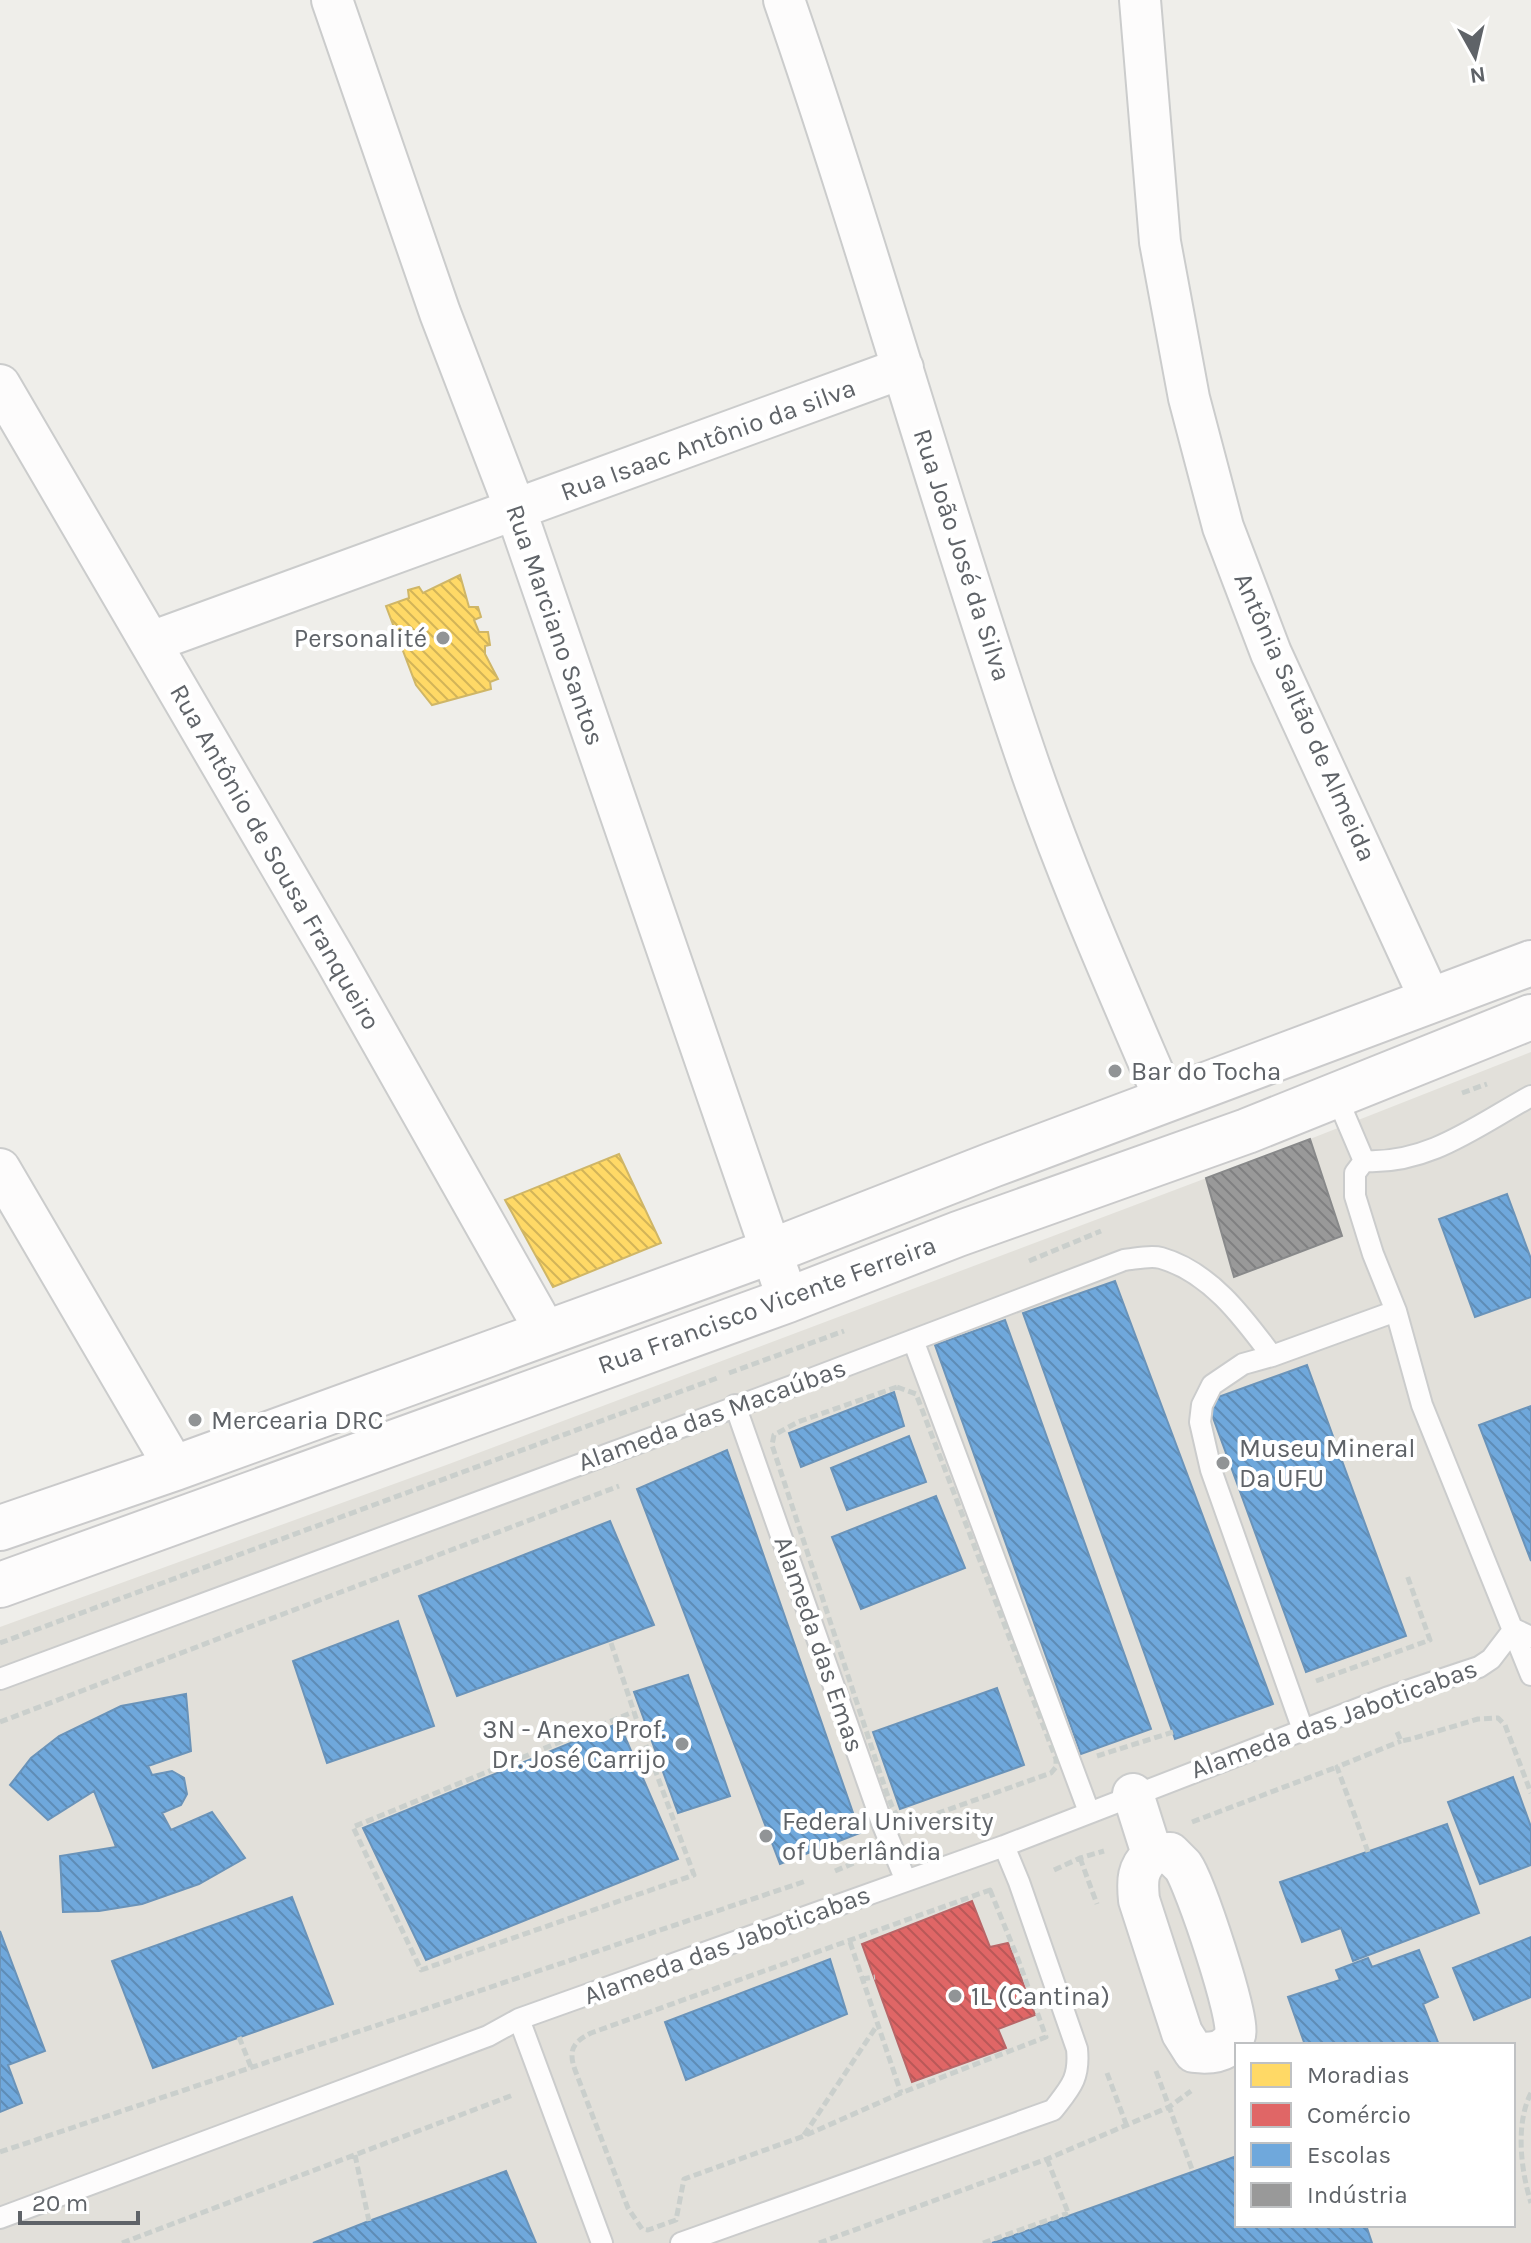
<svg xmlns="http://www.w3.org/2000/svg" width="1531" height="2243" viewBox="0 0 1531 2243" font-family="Karla,sans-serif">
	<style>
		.education { fill: #e2e0da; fill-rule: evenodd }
		.homes { fill: url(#homes-back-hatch); stroke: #cfb667; stroke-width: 2 }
		.shops { fill: url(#shops-back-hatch); stroke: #b96567; stroke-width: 2 }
		.schools { fill: url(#schools-back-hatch); stroke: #6a93b9; stroke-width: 2 }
		.industry { fill: url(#industry-back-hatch); stroke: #88898a; stroke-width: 2 }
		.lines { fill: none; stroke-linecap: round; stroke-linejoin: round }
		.lane-casing { stroke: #cbcccc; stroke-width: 24 }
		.street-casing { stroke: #cbcccc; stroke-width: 44 }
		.secondary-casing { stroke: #cacacb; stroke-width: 48 }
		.path { stroke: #cacfcc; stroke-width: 5; stroke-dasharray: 8 4; stroke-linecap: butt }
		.lane { stroke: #fdfcfc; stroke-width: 20 }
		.street { stroke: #fdfcfc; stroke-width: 40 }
		.secondary { stroke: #fdfcfc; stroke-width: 44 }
		.poi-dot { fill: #919496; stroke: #fff; stroke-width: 3 }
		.labels { text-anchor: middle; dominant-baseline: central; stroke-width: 8; stroke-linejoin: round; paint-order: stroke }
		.street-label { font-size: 26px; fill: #5f6368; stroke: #fff }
		.poi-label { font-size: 26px; fill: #5f6368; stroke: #fff; text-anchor: start }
	</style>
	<defs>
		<pattern id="homes-back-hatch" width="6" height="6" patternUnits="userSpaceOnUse" patternTransform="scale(2)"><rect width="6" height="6" fill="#ffd966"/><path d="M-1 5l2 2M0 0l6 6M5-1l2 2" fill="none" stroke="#d2b458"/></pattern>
		<pattern id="shops-back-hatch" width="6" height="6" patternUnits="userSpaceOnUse" patternTransform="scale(2)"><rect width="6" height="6" fill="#e06666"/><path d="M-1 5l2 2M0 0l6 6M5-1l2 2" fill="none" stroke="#b95858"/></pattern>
		<pattern id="schools-back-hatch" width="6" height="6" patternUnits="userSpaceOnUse" patternTransform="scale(2)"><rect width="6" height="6" fill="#6fa8dc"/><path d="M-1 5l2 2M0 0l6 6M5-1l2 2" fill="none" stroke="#5e8cb6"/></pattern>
		<pattern id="industry-back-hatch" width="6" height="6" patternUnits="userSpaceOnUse" patternTransform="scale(2)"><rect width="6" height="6" fill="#999"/><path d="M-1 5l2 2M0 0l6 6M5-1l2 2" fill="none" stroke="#808081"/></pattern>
	</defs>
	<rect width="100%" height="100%" fill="#efeeea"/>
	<!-- education -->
	<path class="education" d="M1531,1052V2243H0V1627L449,1464L1310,1139ZM1237,2045H1513V2225H1237Z"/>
	<!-- homes -->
	<path class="homes" d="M460,575L469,607H478L481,617L474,620L479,632H488L490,645L485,646V654L498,679L490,682L491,689L432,705L416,685L386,606L409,598L408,590L419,587L423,593Z
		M619,1154L661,1243L553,1287L505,1200Z"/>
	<!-- shops -->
	<path class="shops" d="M972,1901L990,1947L1008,1943L1035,2015L998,2029L1006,2048L912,2082L862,1944Z"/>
	<!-- schools -->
	<path class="schools" d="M1507,1194L1531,1259V1297L1475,1317L1439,1219Z
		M1115,1281L1273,1704L1175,1739L1023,1313Z
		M1005,1320L1151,1729L1081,1754L935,1345Z
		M1307,1365L1406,1636L1306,1672L1207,1401Z
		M894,1392L904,1426L801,1467L789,1433Z
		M1531,1406V1561L1479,1425Z
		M909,1436L926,1482L847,1510L831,1468Z
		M727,1450L860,1833L780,1864L637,1489Z
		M936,1496L965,1568L861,1609L832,1537Z
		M610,1521L654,1625L457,1696L419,1596Z
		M398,1621L434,1726L327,1763L293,1661Z
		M688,1675L730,1796L678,1813L634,1692Z
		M997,1688L1024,1765L900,1809L873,1732Z
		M186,1694L191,1751L148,1766L152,1775L172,1771L184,1778L187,1794L181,1805L162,1813L171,1830L212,1812L245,1858L199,1884L142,1904L99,1911L63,1912L60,1856L116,1847L94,1791L48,1820L10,1785L31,1758L59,1736L121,1706Z
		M619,1723L678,1859L426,1960L363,1828Z
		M1513,1777L1531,1827V1865L1480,1884L1448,1802Z
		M1447,1824L1479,1913L1353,1961L1341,1928L1302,1942L1280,1882Z
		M292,1897L333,2004L153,2068L112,1961Z
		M0,1931L45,2051L8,2065L22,2103L0,2112Z
		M1531,1937V1997L1474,2020L1453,1968Z
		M1419,1950L1438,1997L1423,2004L1439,2045H1305L1288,1997L1340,1980L1336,1970L1368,1958L1372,1967Z
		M830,1959L847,2014L686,2080L665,2022Z
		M1237,2156V2225H1366L1372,2243H992Z
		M506,2171L536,2243H313L369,2221Z"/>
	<!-- industry -->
	<path class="industry" d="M1310,1139L1342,1236L1234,1277L1206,1178Z"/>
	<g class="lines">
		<defs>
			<path id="lane" d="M1335,1093L1364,1161
				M1531,1096C1478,1125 1428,1165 1364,1161L1355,1173V1196L1373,1254L1396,1311L1422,1405L1531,1675
				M913,1340L1089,1812
				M735,1405L882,1823L906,1881
				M0,1679L803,1382L1124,1260C1135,1259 1150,1255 1161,1258C1210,1272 1243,1317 1272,1356
				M1303,1730L1211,1470L1200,1422L1202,1405L1212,1385L1243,1364L1272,1356L1396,1311
				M519,2019L602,2243
				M0,2218L488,2036L519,2019L1004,1846L1386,1698L1479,1667L1491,1659L1514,1629L1531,1637
				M681,2243L1053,2110C1070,2088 1080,2079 1077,2049L1019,1882L1004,1846"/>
			<path id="street" d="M332,0L440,313L516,511L788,1300
				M784,0C870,249 940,504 1025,753C1065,871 1116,986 1165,1100
				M1140,0L1160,242L1189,398L1223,527L1271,653L1430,999
				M0,385L335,959L546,1332
				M151,642L903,368
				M0,1169L175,1468
				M1133,1794L1152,1854C1137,1869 1137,1880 1139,1900L1182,2033L1194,2052C1211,2054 1228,2053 1235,2035C1241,2020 1195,1883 1183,1866C1179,1862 1174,1857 1170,1853L1152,1854"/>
			<path id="secondary" d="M0,1528L175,1468L772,1251L992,1165L1531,963
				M0,1585L788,1300L958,1234L1247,1131L1531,1017"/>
		</defs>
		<!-- lane casing -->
		<use href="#lane" class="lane-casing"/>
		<!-- street casing -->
		<use href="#street" class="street-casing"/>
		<!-- secondary casing -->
		<use href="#secondary" class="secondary-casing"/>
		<!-- path -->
		<path class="path" d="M1462,1093L1487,1084
			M1029,1261L1101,1231
			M729,1373L844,1331
			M897,1387L916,1394L1056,1759V1767L1051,1773L916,1821C896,1822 894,1811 887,1794L772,1445L774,1435L798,1422Z
			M0,1643L720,1377
			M611,1643L638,1724L694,1875L421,1970L353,1827L633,1712
			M1316,1681L1430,1640L1407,1575
			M0,1722L619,1486
			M1397,1732L1401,1741L1411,1739L1478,1719L1498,1718L1505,1725L1531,1793
			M1097,1756L1173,1732
			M1192,1822L1337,1767
			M1368,1852L1337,1767L1401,1741
			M1080,1858L1097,1904
			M1054,1870L1080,1858L1104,1851
			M835,1871L866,1858
			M990,1890L1018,1959L1046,2037L901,2093L804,2136L684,2179L676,2220L648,2230L642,2229L628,2208L575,2070C568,2050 573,2042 591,2033Z
			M850,1942L901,2093
			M862,1979L875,1977
			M239,2037L251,2067
			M1156,2071L1193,2172
			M1107,2073L1126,2124
			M1531,2093C1515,2124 1521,2171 1531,2203
			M804,2135L878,2024
			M0,2152L806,1881
			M355,2155L369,2221
			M1047,2159L1069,2215
			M122,2243L513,2095
			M819,2243L1047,2159L1169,2107L1191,2091
			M983,2243L1068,2213"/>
		<!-- lane -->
		<use href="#lane" class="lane"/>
		<!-- street -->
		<use href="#street" class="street"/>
		<!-- secondary -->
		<use href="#secondary" class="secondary"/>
	</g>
	<!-- markers -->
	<g class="poi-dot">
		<circle cx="443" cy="638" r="8"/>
		<circle cx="1115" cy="1071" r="8"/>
		<circle cx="195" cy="1420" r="8"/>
		<circle cx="1223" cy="1463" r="8"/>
		<circle cx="682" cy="1744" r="8"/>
		<circle cx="766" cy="1836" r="8"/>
		<circle cx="955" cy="1996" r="8"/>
	</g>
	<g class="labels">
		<!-- street labels -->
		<g class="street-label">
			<text transform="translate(708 440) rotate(-20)">Rua Isaac Antônio da silva</text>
			<text transform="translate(962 555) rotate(72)">Rua João José da Silva</text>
			<text transform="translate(555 625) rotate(71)">Rua Marciano Santos</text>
			<text transform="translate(1305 717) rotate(66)">Antônia Saltão de Almeida</text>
			<text transform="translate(275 857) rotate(60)">Rua Antônio de Sousa Franqueiro</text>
			<text transform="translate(767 1305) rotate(-20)">Rua Francisco Vicente Ferreira</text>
			<text transform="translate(712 1415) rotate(-20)">Alameda das Macaúbas</text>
			<text transform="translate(819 1644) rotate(71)">Alameda das Emas</text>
			<text transform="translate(1334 1719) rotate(-20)">Alameda das Jaboticabas</text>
			<text transform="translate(727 1945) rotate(-20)">Alameda das Jaboticabas</text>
		</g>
		<!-- poi labels -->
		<g class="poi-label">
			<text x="427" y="638" text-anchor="end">Personalité</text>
			<text x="1131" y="1071">Bar do Tocha</text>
			<text x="211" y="1420">Mercearia DRC</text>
			<text x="1239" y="1448">Museu Mineral<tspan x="1239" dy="30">Da UFU</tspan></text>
			<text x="666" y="1729" text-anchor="end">3N - Anexo Prof.<tspan x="666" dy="30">Dr. José Carrijo</tspan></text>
			<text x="782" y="1821">Federal University<tspan x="782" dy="30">of Uberlândia</tspan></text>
			<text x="971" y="1996">1L (Cantina)</text>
		</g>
	</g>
	<!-- legend -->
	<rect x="1235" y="2043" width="280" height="184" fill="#ffffff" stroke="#bfc1c3" stroke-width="2"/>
	<rect x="1251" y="2063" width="40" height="24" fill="#ffd966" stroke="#bfc1c3" stroke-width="2"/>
	<text x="1307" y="2083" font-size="24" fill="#5f6368">Moradias</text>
	<rect x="1251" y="2103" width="40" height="24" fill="#e06666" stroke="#bfc1c3" stroke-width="2"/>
	<text x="1307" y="2123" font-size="24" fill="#5f6368">Comércio</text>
	<rect x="1251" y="2143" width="40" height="24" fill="#6fa8dc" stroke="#bfc1c3" stroke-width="2"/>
	<text x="1307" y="2163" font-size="24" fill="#5f6368">Escolas</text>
	<rect x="1251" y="2183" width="40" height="24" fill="#999999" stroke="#bfc1c3" stroke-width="2"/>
	<text x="1307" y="2203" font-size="24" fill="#5f6368">Indústria</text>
	<!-- north arrow -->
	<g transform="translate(1475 56) rotate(172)" stroke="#ffffff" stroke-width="6" paint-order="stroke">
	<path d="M0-6L14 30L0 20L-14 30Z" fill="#5f6368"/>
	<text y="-12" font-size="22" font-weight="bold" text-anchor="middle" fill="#5f6368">N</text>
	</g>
	<!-- scale -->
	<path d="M20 2211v12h118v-12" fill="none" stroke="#5f6368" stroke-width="4"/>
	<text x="32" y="2211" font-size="24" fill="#5f6368" stroke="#ffffff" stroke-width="6" paint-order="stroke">20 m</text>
</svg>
